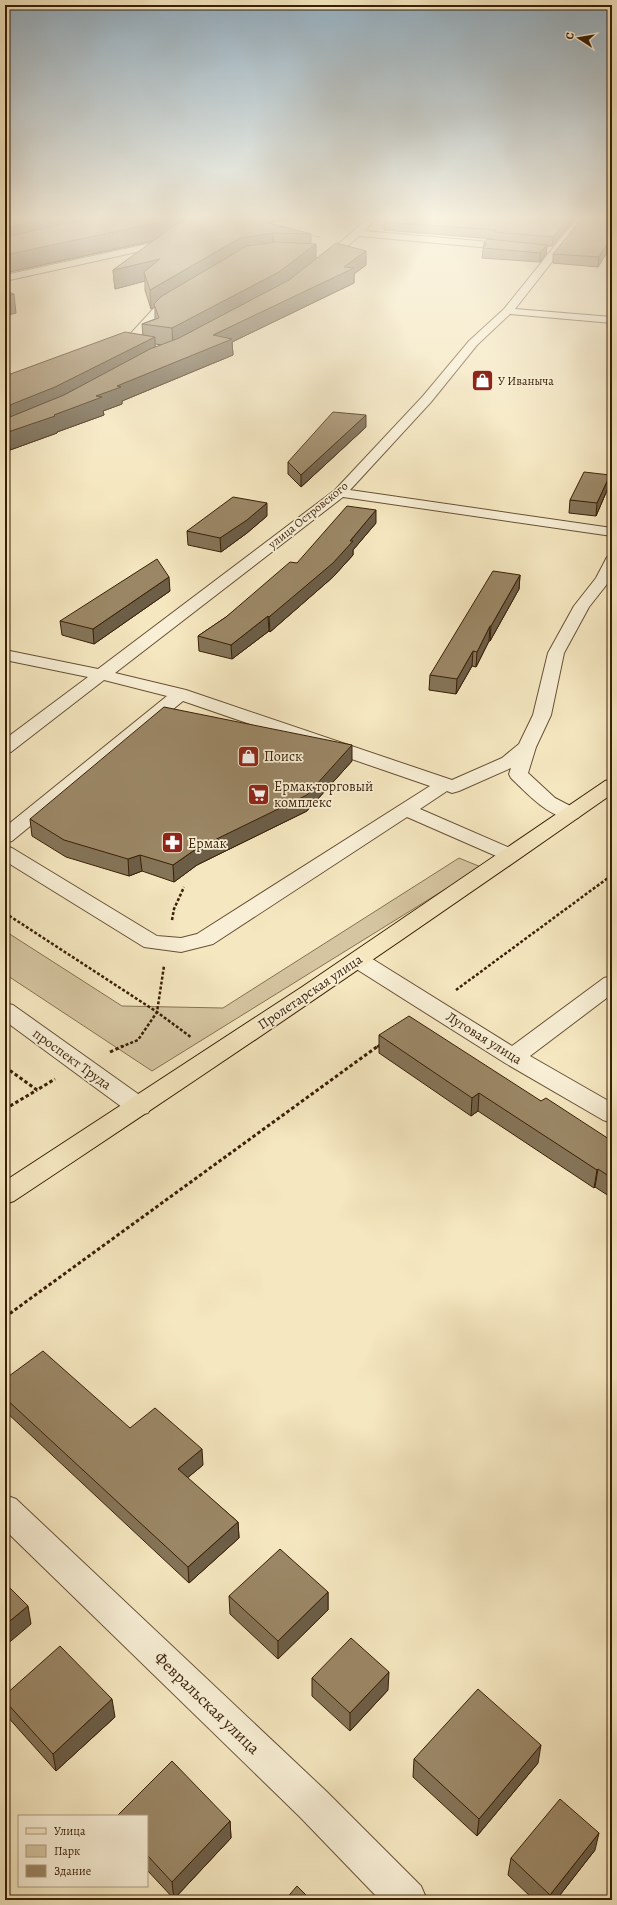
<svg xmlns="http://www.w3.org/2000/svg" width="617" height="1905" viewBox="0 0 617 1905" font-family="Alegreya,serif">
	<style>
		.green { fill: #d5c5a0; stroke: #877252 }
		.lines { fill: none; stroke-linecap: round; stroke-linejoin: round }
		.minor-casing { stroke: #685134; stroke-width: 2 }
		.major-casing { stroke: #391f05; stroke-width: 2 }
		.path-far2 { stroke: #391f05; stroke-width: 1; stroke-dasharray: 1.5 1; stroke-linecap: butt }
		.path-far1 { stroke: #391f05; stroke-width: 2.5; stroke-dasharray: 3 2; stroke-linecap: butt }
		.path { stroke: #391f05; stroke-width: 3; stroke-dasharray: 3.5 2.5; stroke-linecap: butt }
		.minor { fill: #f8efd6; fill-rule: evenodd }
		.major { fill: #f5e7c0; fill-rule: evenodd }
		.wall { fill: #857458; stroke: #391f05; fill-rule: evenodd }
		.shaded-wall { fill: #6c5e47; stroke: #391f05 }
		.building { fill: #9b8766; stroke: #391f05 }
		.labels { text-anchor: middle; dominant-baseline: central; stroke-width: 3.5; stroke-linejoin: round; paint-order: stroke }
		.far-poi-label { font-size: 12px; fill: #391f05; stroke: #f8efd6; text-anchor: start }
		.far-street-label { font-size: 12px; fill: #391f05; stroke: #f8efd6 }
		.poi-label { font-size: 14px; fill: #391f05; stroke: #f8efd6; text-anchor: start }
		.street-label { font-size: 14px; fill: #391f05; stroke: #f8efd6 }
		.near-street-label { font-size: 17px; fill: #391f05; stroke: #f8efd6 }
	</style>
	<rect width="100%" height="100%" fill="#f5e7c0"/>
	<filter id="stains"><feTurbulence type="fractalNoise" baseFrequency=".005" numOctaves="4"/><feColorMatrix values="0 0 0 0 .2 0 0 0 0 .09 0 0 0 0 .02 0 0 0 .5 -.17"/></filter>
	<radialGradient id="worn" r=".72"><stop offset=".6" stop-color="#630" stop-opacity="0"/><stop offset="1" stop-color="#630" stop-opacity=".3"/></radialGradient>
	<!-- green -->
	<path class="green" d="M459,858L481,867L152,1071L5,974V931L122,1006L223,1008Z"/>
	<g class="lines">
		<defs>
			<path id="minor" d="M369,217H378L364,231L513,244L518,247L513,250L359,236L324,266H318L316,264L318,262Z
				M578,217H587L515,309L612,317V323L510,314L477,345L431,402L350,490L612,528V536L343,497L115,673L186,690L452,780L502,758L519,744L533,715L548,653L574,606L596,578L607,557L612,556L611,579L589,607L564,653L551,715L536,747L528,773L555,798L578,810L581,814L578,818C554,824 527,793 511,778L509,774L511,768L459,791L452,793L447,791L420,809L517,851L520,855L517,859L510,861L503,859L407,817L213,944L181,952L144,947L5,861V846L12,848L157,936L181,938L197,934L430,786L183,701L12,841L5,843V827L167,696L104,680L11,752L5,753V739L88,677L5,660V650L98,669L335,490L423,396L469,341L504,309Z
				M152,243L157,246L155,248L5,281V275Z
				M180,294L184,295L185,297L184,299L162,312L135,342L146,344L147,346L146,348L123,346L122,344L123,342L154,308Z
				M358,953L366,955L512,1046L604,978L612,976V994L530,1056L612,1103V1123L603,1120L505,1063L350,965L347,960L350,955Z
				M5,1003L13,1005L148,1101L151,1107L148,1113L139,1115L130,1113L5,1021Z
				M5,1495L16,1499L326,1791L421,1886L427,1900H380L300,1817L5,1530Z"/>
			<path id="major" d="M612,779V794C415,932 215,1068 14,1201L5,1204V1181L302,987L605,781Z"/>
		</defs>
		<!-- minor casing -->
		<use href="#minor" class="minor-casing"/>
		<!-- major casing -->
		<use href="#major" class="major-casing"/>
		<!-- path-far2 -->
		<path class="path-far2" d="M309,235L320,237"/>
		<!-- path-far1 -->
		<path class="path-far1" d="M5,913L157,1012L192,1038
			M172,920L174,909L184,887
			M456,990L612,875
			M121,1047L138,1040L157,1012L164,966
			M377,1047L380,1045"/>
		<!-- path -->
		<path class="path" d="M110,1052L123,1046
			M5,1067L37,1090L55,1079
			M5,1109L37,1090
			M5,1317L378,1046"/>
		<!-- minor -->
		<use href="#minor" class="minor"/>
		<!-- major -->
		<use href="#major" class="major"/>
	</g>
	<!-- wall -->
	<path class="wall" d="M5,217H296L269,223L311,234V244L316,259L366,265L354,274V283L232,342L233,355L122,401V404L103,411L104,415L57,432V433L10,450L5,449V431L143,335L142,324L155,319V307L151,309L145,290V281L115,289L113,270L154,241L5,273ZM155,344L162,345L155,347Z
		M576,217L552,246H547L546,254L540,262L482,258L484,243L494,240V239L384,230V222Z
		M612,217L598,267L553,263V254Z
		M366,427L301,487L288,474V462Z
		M610,475L608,488L596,516L569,513L570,500Z
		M267,516L247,533L221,552L188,545L187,531Z
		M376,523L353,550V555L333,577L270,632L269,631L232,659L199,651L198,636L226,617L297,563Z
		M520,575L519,589L490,641H489L476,667L472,666L456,694L429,690L430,675Z
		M170,591L94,644L62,635L60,621Z
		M611,672H612V688L609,687Z
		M352,761L307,811L197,865L174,882L142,871L129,876L66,857L32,836L30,819Z
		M379,1035L541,1101L612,1141V1198L595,1187L594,1188L478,1111L471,1116L379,1053Z
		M5,1379L130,1428L203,1465L187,1478L238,1522L239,1538L189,1583L5,1411Z
		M328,1592V1610L278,1659L230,1614L229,1596Z
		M312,1678L388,1690L350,1731L312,1696Z
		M5,1695L115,1717L56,1771L6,1715L5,1711Z
		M414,1759L538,1763L477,1836L413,1777Z
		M147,1816L230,1821L231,1838L174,1899L147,1870Z
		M595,1850L556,1900H534L508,1875L511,1858Z"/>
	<!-- shaded-wall -->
	<path class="shaded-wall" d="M57,217H92V227L5,245V228Z
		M184,217H187V233L5,273V255Z
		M256,217H296L256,226Z
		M570,217H576L552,246L553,237Z
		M273,233V250L154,304L155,307L151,309L150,290L240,238Z
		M612,237V245L598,267L599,257Z
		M316,244V260L279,289L173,346L172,328Z
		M547,245L546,254L540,262V253Z
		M366,251V265L354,274V283L232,342L233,355L122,401V404L103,411L104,415L57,432V433L10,450L8,432L54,415L96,396L117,386L344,267Z
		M160,259L144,272L145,281L115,289L113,270Z
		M14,294L16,313L5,316V297Z
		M155,337V353L5,425V407Z
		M366,415V427L301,487V475Z
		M610,475L608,488L596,516L597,503Z
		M267,503V516L247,533L221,552L220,538Z
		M376,510V523L353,550V555L333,577L270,632L269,617L350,541Z
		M520,575L519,589L490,641L491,626Z
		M169,577L170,591L94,644L93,629Z
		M268,616L269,631L232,659L231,645Z
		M490,626L489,641L476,667L477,652Z
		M473,651L472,666L456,694L457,679Z
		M352,745V761L307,811L197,865L174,882L173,865L196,849Z
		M140,855L142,871L129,876L128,859Z
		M479,1093L478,1111L471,1116L472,1098Z
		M598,1169L595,1187L594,1188L597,1170Z
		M202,1449L203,1465L179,1485L178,1469Z
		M238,1522L239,1538L189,1583L188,1567Z
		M328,1592V1610L278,1659V1641Z
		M28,1606L31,1624L5,1646V1625Z
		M389,1672L388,1690L350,1731V1713Z
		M112,1699L115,1717L56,1771L53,1754Z
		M541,1745L538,1763L477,1836L479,1819Z
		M230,1821L231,1838L174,1899L172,1882Z
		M599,1833L595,1850L556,1900H549L550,1895Z"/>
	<!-- building -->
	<path class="building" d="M5,217H57L5,228Z
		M97,217H184L5,255V237Z
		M186,217H244L311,234L273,233L240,238L150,290L144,272L160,259L113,270Z
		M389,217H570L553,237L495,232L496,230L384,222Z
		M583,217H612V237L599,257L553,254Z
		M487,239L547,245L540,253L483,248L487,244L484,243Z
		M276,242L316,244L279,272L172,328L142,324L159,318L154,304L162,296L247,246Z
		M336,243L366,251L344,267L354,268L213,335L232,339L117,386L121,387L96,396L102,397L54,415L55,416L8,432L5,431V419L64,395L150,349L179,338L289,280Z
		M5,291L14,294L5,297Z
		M125,332L155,337L55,387L5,407V376Z
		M333,412L366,415L301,475L288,462Z
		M584,472L610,475L597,503L570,500Z
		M233,497L267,503L247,520L220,538L187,531Z
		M347,506L376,510L350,541H353L333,563L269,617L268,616L231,645L198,636L226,617L290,562L297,563Z
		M157,559L169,577L93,629L60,621Z
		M493,571L520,575L491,626H490L477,652L473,651L457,679L430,675Z
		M164,707L352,745L307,795L196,849L173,865L140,855L128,859L64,840L30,819Z
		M409,1016L541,1101L546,1098L612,1141V1178L598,1169L597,1170L479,1093L472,1098L379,1035Z
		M43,1351L130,1428L155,1408L202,1449L178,1469L238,1522L188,1567L5,1398V1379Z
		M280,1549L328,1592L278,1641L229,1596Z
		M5,1583L28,1606L5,1625Z
		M351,1638L389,1672L350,1713L312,1678Z
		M60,1646L112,1699L53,1754L5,1701V1695Z
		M478,1689L541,1745L479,1819L414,1759Z
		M172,1761L230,1821L172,1882L147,1855V1816H117Z
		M560,1799L599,1833L550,1895L511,1858Z
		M297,1886L311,1900H285Z"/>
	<!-- sky -->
	<linearGradient id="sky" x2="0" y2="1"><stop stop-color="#93adbe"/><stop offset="0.45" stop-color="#faf4e3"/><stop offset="1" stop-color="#faf4e3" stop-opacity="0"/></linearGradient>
	<rect width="617" height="484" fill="url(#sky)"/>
	<!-- icons -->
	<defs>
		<symbol id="shop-square" viewBox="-11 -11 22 22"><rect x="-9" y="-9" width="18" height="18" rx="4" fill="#8f2418" stroke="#f8efd6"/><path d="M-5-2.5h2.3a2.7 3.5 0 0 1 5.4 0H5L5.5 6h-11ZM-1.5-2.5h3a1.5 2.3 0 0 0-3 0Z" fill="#fff"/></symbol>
		<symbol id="supermarket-square" viewBox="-11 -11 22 22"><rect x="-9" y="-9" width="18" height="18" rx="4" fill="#8f2418" stroke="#f8efd6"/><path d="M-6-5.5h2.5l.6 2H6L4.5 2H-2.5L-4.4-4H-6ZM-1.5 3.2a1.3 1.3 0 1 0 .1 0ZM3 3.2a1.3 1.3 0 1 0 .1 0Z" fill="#fff"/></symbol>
		<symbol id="pharmacy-square" viewBox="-11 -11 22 22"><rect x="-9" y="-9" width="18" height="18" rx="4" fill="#8f2418" stroke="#f8efd6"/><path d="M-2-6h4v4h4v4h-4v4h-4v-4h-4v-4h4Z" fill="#fff"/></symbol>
	</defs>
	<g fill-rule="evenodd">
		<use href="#shop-square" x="470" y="368" width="25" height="25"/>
		<use href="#shop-square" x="236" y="744" width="25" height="25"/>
		<use href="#supermarket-square" x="246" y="782" width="25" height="25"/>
		<use href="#pharmacy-square" x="160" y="830" width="25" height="25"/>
	</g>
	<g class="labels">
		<!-- far-poi labels -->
		<g class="far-poi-label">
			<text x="498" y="381">У Иваныча</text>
		</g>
		<!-- far-street labels -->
		<g class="far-street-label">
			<text transform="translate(308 515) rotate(-39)">улица Островского</text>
		</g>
		<!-- poi labels -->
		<g class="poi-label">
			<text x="264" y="756">Поиск</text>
			<text x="274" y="786">Ермак торговый<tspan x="274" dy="16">комплекс</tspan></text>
			<text x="188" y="843">Ермак</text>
		</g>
		<!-- street labels -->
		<g class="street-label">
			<text transform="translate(310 992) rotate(-34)">Пролетарская улица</text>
			<text transform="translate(484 1038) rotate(32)">Луговая улица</text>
			<text transform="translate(72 1059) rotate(36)">проспект Труда</text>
		</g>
		<!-- near-street labels -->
		<g class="near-street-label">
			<text transform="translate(207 1703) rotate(44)">Февральская улица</text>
		</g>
	</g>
	<!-- margin -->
	<rect width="617" height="1905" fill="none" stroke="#f5e7c0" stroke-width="20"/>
	<rect x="6" y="6" width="605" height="1893" fill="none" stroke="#391f05" stroke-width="2"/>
	<rect x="10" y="10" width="597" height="1885" fill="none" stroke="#391f05"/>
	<!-- legend -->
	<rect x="18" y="1815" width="130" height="72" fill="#f8efd6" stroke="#ac9c82"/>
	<rect x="26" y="1828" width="20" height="6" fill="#f5e7c0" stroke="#ac9c82"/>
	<text x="54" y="1835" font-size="12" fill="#391f05">Улица</text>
	<rect x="26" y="1845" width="20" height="12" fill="#d5c5a0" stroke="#ac9c82"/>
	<text x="54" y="1855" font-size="12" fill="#391f05">Парк</text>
	<rect x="26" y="1865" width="20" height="12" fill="#9b8766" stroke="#ac9c82"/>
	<text x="54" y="1875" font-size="12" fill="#391f05">Здание</text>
	<!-- north arrow -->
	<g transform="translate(579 38) rotate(282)" stroke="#f8efd6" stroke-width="3" paint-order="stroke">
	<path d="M0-3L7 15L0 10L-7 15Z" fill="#391f05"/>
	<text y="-6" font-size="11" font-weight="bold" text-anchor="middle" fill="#391f05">С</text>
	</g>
	<rect width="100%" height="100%" filter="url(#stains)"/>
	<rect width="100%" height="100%" fill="url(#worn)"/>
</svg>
